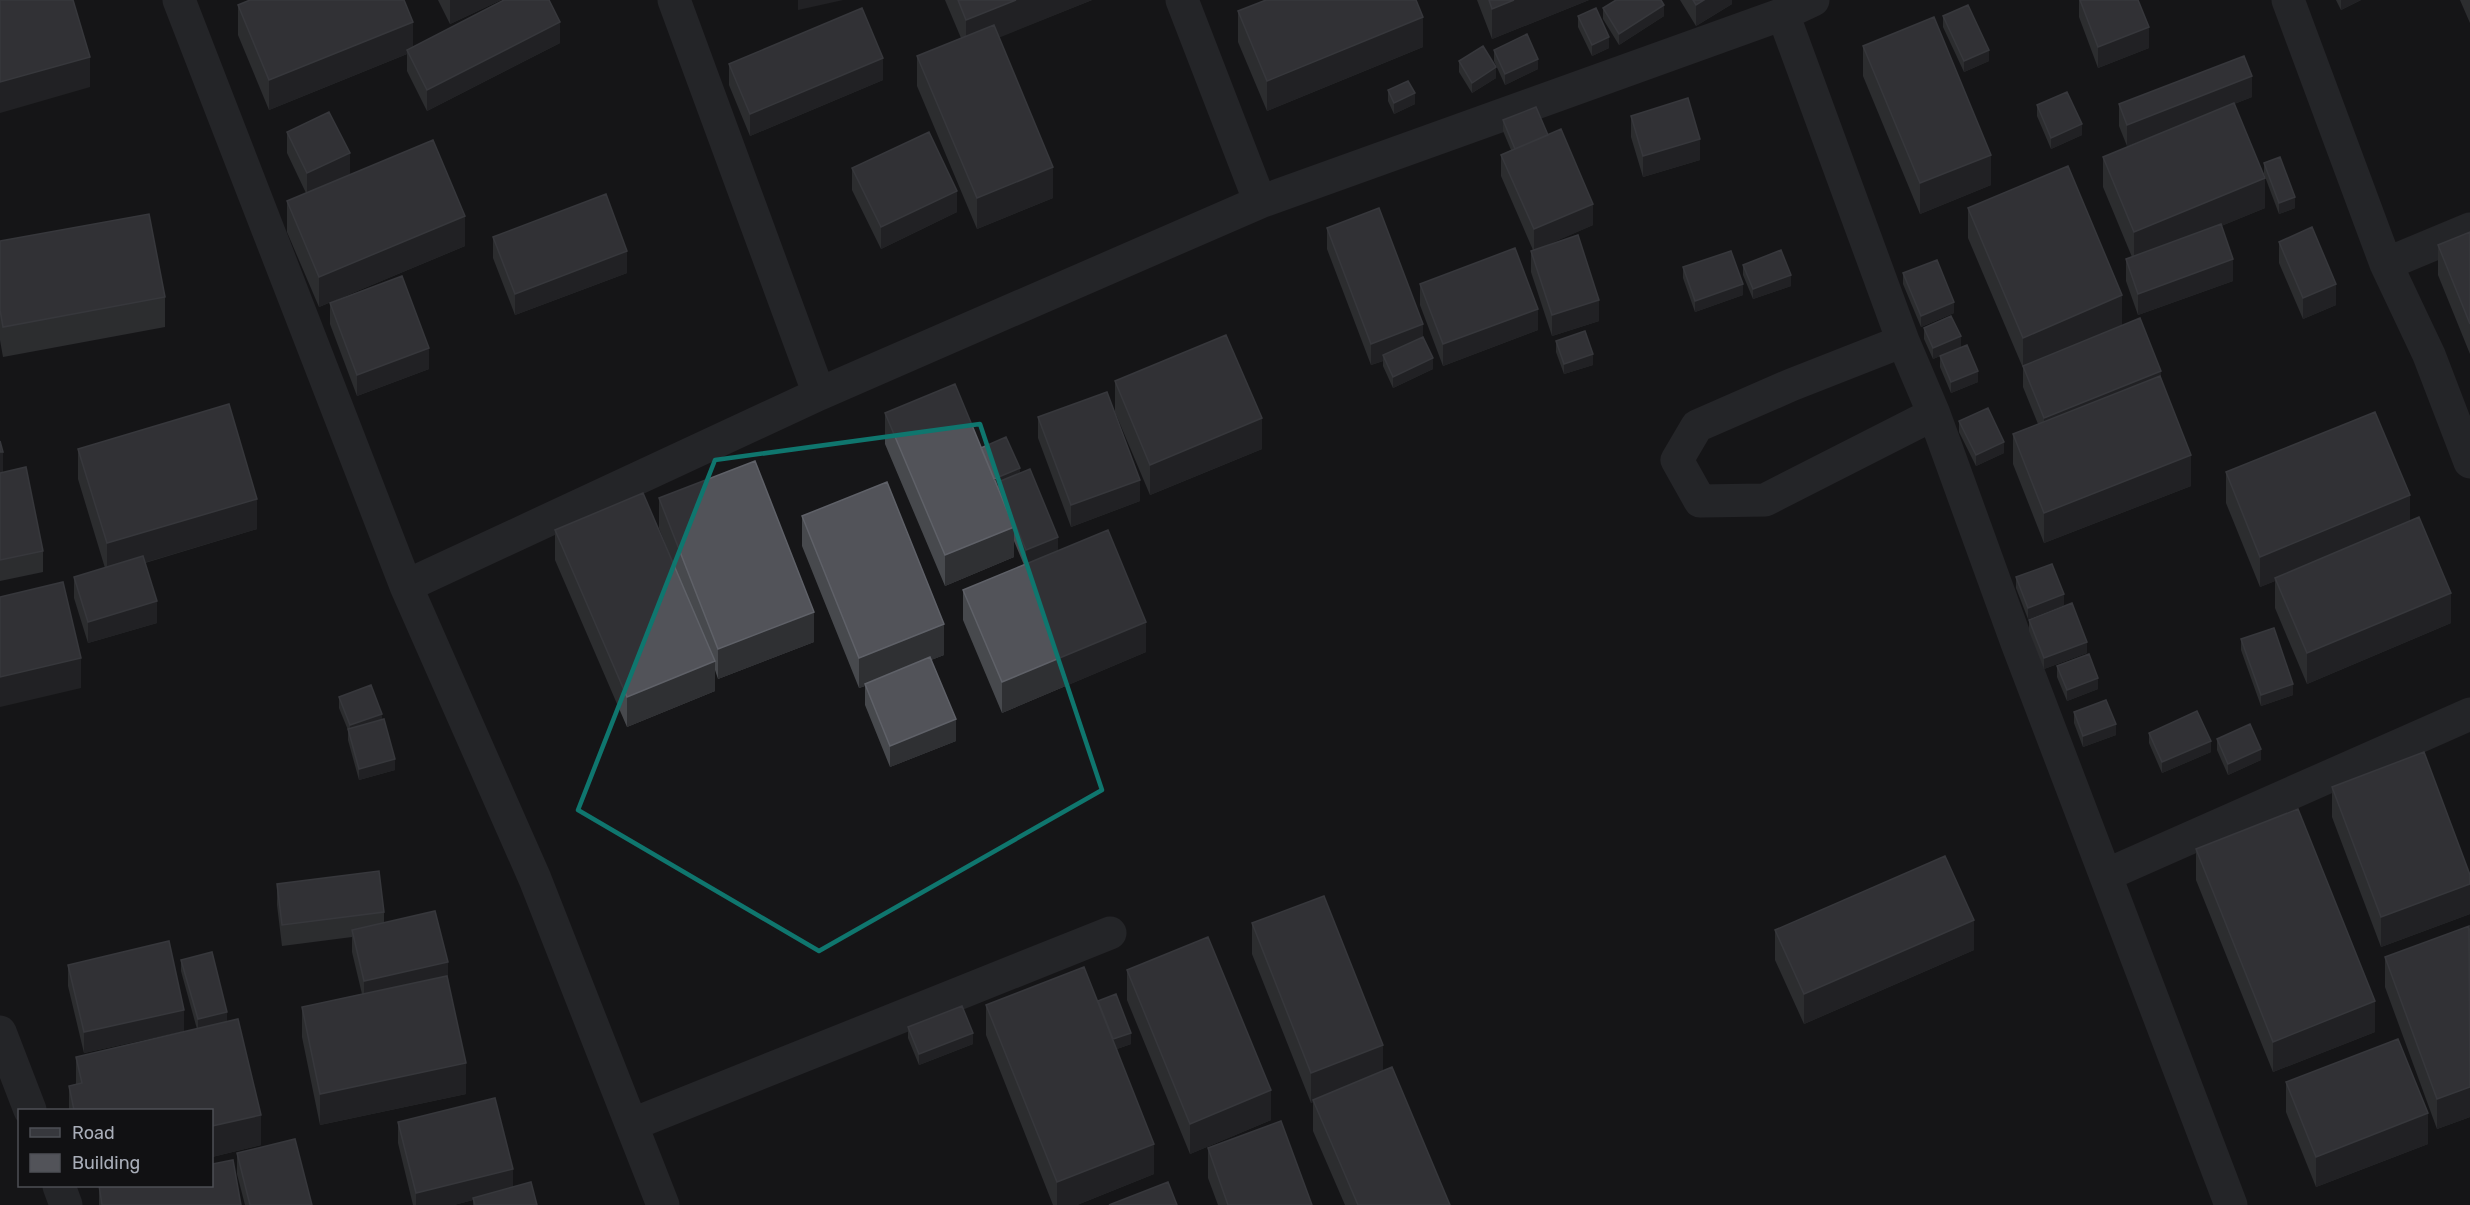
<svg xmlns="http://www.w3.org/2000/svg" width="2470" height="1205" viewBox="0 0 2470 1205" font-family="Rubik,sans-serif">
	<style>
		.lines { fill: none; stroke-linecap: round; stroke-linejoin: round }
		.minor { stroke: #37383d; stroke-width: 33 }
		.wall { fill: #47494d }
		.shaded-wall { fill: #2f3033 }
		.building { fill: #525359; stroke: #5f6168; stroke-width: 1.5 }
		.marked { fill: none; stroke: #0f766e; stroke-width: 4.5; stroke-linejoin: round }
	</style>
	<rect width="100%" height="100%" fill="#161618"/>
	<g class="lines">
		<!-- minor -->
		<path class="minor" d="M179,0L406,586L535,879L663,1205
			M674,0L819,394
			M1182,0L1260,202
			M2288,0L2386,264L2429,355L2470,462
			M1783,14L1903,341L1934,414L2017,643L2231,1205
			M2386,264L2470,229
			M1903,341L1791,385L1697,426L1677,460L1700,501L1765,500L1934,414
			M406,586L819,394L1260,202L1783,14L1813,0
			M2106,875L2470,714
			M0,1032L30,1110
			M633,1124L1110,933
			M59,1186L66,1205"/>
	</g>
	<!-- wall -->
	<path class="wall" d="M438,0H501L450,24Z
		M945,0H1092L999,37L1053,198L977,229L917,86V56L961,38Z
		M1477,0H1589L1492,39Z
		M1680,0H1732V4L1696,26Z
		M2079,0H2080L2149,48L2098,68L2079,17Z
		M2336,0H2361L2341,10Z
		M2460,0H2470V23Z
		M238,5L413,47L560,43L427,111L407,71V54L269,110L238,35Z
		M1603,8L1664,16L1619,45L1603,19Z
		M1238,11L1423,47L1267,111L1238,42Z
		M1578,16L1609,48L1592,56L1578,27Z
		M1943,16L1989,61L1964,72L1943,27Z
		M1863,46L1991,185L1920,214L1863,76Z
		M1494,50L1538,69L1505,85L1494,61Z
		M1459,61L1496,78L1472,93L1459,72Z
		M729,64L883,80L750,136L729,85Z
		M1388,90L1415,104L1394,114L1388,101Z
		M2252,97L2234,104L2265,208L2221,226L2233,281L2138,315L2126,281V259L2132,257L2103,187V157L2175,127L2127,146L2119,126V104Z
		M2037,105L2082,135L2051,149L2037,116Z
		M1631,116L1700,160L1643,177L1631,137Z
		M1503,120L1548,135L1593,225L1544,246L1599,321L1552,336L1531,272V251L1533,250L1501,176V155L1511,150L1503,131Z
		M287,132L350,174L333,182L465,246L319,307L287,232V201L306,193L287,153Z
		M2264,163L2295,208L2279,214L2264,174Z
		M852,168L957,212L881,249L852,190Z
		M1968,208L2122,325L2161,378L2191,486L2044,543L2013,464V434L2038,424L2023,387V368L1968,238Z
		M1327,228L1423,338L1433,369L1393,388L1383,366V361L1371,365L1327,249Z
		M2470,232V354L2438,275V245Z
		M493,237L627,273L515,315L493,258Z
		M0,241L165,297V327L3,357L0,340Z
		M2279,242L2336,305L2303,319L2279,263Z
		M1743,265L1791,286L1753,299L1743,275Z
		M1683,267L1743,295L1695,312L1683,278Z
		M1903,273L1954,313L1921,327L1903,284Z
		M1420,284L1538,330L1443,366L1420,305Z
		M330,303L429,369L357,396L330,324Z
		M1924,328L1961,347L1933,359L1924,339Z
		M1556,341L1593,365L1564,374L1556,352Z
		M1940,356L1978,382L1951,393L1940,367Z
		M1115,381L1262,449L1150,495L1115,412Z
		M885,413L1020,473L1058,551L1146,652L1002,713L963,620V590L1024,565L1014,541V557L945,586L885,444Z
		M1038,417L1140,501L1071,527L1038,438Z
		M1959,421L2004,453L1976,466L1959,432Z
		M0,441L3,472L43,551V572L0,581Z
		M78,449L257,529L145,563L157,623L88,643L74,598V577L105,568L78,479Z
		M2226,472L2410,521L2451,623L2307,684L2275,608V581L2260,587L2226,503Z
		M659,498L814,642L718,679L715,670V691L627,727L555,560V530L670,556L659,528Z
		M802,516L944,655L931,660L956,741L890,767L865,705V686L859,688L802,546Z
		M2016,577L2064,605L2028,619L2016,588Z
		M2029,620L2087,653L2044,669L2029,631Z
		M2241,639L2293,695L2261,706L2241,650Z
		M2057,666L2098,689L2067,701L2057,677Z
		M339,697L395,770L359,780L348,740V730L339,708Z
		M2074,712L2116,735L2083,747L2074,723Z
		M2149,733L2211,752L2162,773L2149,743Z
		M2217,739L2261,760L2228,775L2217,750Z
		M2332,787L2470,875V914L2381,947L2332,817Z
		M2196,849L2375,1032L2273,1072L2196,880Z
		M277,884L384,912V923L448,979L466,1094L320,1125L302,1037V1007L362,994L352,952V937L282,946L277,905Z
		M1252,923L1383,1071L1450,1205H1345L1313,1131V1102L1311,1103L1252,954Z
		M2470,928V1117L2437,1129L2385,987V957Z
		M1775,930L1974,950L1804,1024L1775,960Z
		M181,960L261,1145L212,1157V1110H69V1086L76,1084V1057L197,1029L181,971Z
		M68,965L184,1031L84,1053L68,986Z
		M1127,970L1271,1120L1190,1154L1127,1000Z
		M1098,1001L1131,1044L1117,1049L1154,1174L1077,1205H1053L986,1035V1005Z
		M908,1027L973,1044L919,1065L908,1038Z
		M2286,1082L2428,1144L2316,1187L2286,1112Z
		M398,1122L513,1187L537,1205H473V1200L454,1205H413L398,1143Z
		M1208,1148L1312,1205H1218L1208,1178Z
		M237,1153L312,1205H245L237,1174Z
		M99,1185L241,1205H99Z"/>
	<!-- shaded-wall -->
	<path class="shaded-wall" d="M450,0H501L450,24Z
		M798,0H843L798,10Z
		M1016,0H1092L966,51V20Z
		M1514,0H1589L1492,39V9Z
		M1704,0H1732V4L1696,26V5Z
		M2341,0H2361L2341,10Z
		M1664,5V16L1619,45V34Z
		M1423,17V47L1267,111V81Z
		M413,22V52L407,50V54L269,110V80Z
		M560,22V43L427,111V90Z
		M2149,27V48L2098,68V47Z
		M1609,37V48L1592,56V45Z
		M1989,50V61L1964,72V61Z
		M90,57V87L0,113V82Z
		M883,58V80L750,136V114Z
		M1538,59V69L1505,85V74Z
		M1496,67V78L1472,93V83Z
		M2252,76V97L2127,146V125Z
		M1415,93V104L1394,114V103Z
		M2082,124V135L2051,149V138Z
		M1700,139V160L1643,177V156Z
		M350,153V174L307,195V173Z
		M1991,155V185L1920,214V183Z
		M1053,167V198L977,229V198Z
		M2265,178V208L2134,262V232Z
		M957,191V212L881,249V227Z
		M2295,197V208L2279,214V203Z
		M1593,204V225L1534,251V229Z
		M465,216V246L319,307V277Z
		M627,251V273L515,315V294Z
		M2233,259V281L2138,315V294Z
		M1791,275V286L1753,299V289Z
		M1743,284V295L1695,312V301Z
		M2336,284V305L2303,319V298Z
		M2122,295V326L2023,366V338Z
		M1599,300V321L1552,336V315Z
		M1954,302V313L1921,327V316Z
		M1538,309V330L1443,366V344Z
		M1423,324V345L1383,355V361L1371,365V344Z
		M1961,336V347L1933,359V348Z
		M429,348V369L357,396V375Z
		M1593,354V365L1564,374V364Z
		M1433,358V369L1393,388V377Z
		M1978,371V382L1951,393V382Z
		M2161,371V392L2044,439V418Z
		M1262,418V449L1150,495V465Z
		M2004,442V453L1976,466V455Z
		M0,452H3V482L0,483Z
		M2191,455V486L2044,543V513Z
		M1020,468V478L998,482V488L993,490V479Z
		M1140,480V501L1071,527V505Z
		M2410,495V526L2275,578V581L2260,587V557Z
		M257,499V529L107,574V543Z
		M1014,527V557L945,586V555Z
		M1058,537V558L1026,571V550Z
		M2451,593V623L2307,684V653Z
		M2064,594V605L2028,619V608Z
		M157,601V623L88,643V622Z
		M814,612V642L718,679V649Z
		M1146,622V652L1002,713V682Z
		M944,624V655L865,686V684V686L859,688V658Z
		M2087,642V653L2044,669V658Z
		M81,658V688L0,707V677Z
		M715,661V691L627,727V697Z
		M2098,678V689L2067,701V690Z
		M2293,684V695L2261,706V695Z
		M382,714V725L350,736V725Z
		M956,719V741L890,767V746Z
		M2116,724V735L2083,747V736Z
		M2211,741V752L2162,773V762Z
		M2261,749V760L2228,775V764Z
		M395,759V770L359,780V769Z
		M2470,884V914L2381,947V917Z
		M1974,920V950L1804,1024V994Z
		M448,962V984L364,1003V981Z
		M2375,1001V1032L2273,1072V1042Z
		M184,1010V1031L84,1053V1032Z
		M227,1012V1023L198,1030V1019Z
		M973,1033V1044L919,1065V1054Z
		M1131,1033V1044L1108,1052V1041Z
		M1383,1045V1075L1311,1103V1073Z
		M466,1063V1094L320,1125V1094Z
		M2470,1087V1117L2437,1129V1099Z
		M1271,1090V1120L1190,1154V1124Z
		M2428,1113V1144L2316,1187V1157Z
		M261,1115V1145L212,1157V1126Z
		M1154,1144V1174L1077,1205H1057V1182Z
		M513,1169V1190L473,1198V1200L454,1205H416V1193Z"/>
	<!-- building -->
	<path class="building" d="M0,0H73L90,57L0,82Z
		M250,0H404L413,22L269,80L238,5Z
		M504,0H549L560,22L427,90L407,50Z
		M958,0H1016L966,20Z
		M1266,0H1416L1423,17L1267,81L1238,11Z
		M1489,0H1514L1492,9Z
		M1616,0H1661L1664,5L1619,34L1603,8Z
		M1693,0H1704L1696,5Z
		M2080,0H2138L2149,27L2098,47Z
		M1968,5L1989,50L1964,61L1943,16Z
		M862,8L883,58L750,114L729,64Z
		M1596,8L1609,37L1592,45L1578,16Z
		M1934,17L1991,155L1920,183L1863,46Z
		M994,25L1053,167L977,198L917,56Z
		M1527,34L1538,59L1505,74L1494,50Z
		M1483,46L1496,67L1472,83L1459,61Z
		M2244,56L2252,76L2127,125L2119,104Z
		M1408,81L1415,93L1394,103L1388,90Z
		M2067,92L2082,124L2051,138L2037,105Z
		M1688,98L1700,139L1643,156L1631,116Z
		M2234,103L2265,178L2134,232L2103,157Z
		M1536,107L1548,135L1515,149L1503,120Z
		M329,112L350,153L307,173L287,132Z
		M1561,129L1593,204L1534,229L1501,155Z
		M929,132L957,191L881,227L852,168Z
		M433,140L465,216L319,277L287,201Z
		M2280,157L2295,197L2279,203L2264,163Z
		M2068,166L2122,295L2023,338L1968,208Z
		M606,194L627,251L515,294L493,237Z
		M1379,208L1423,324L1371,344L1327,228Z
		M149,214L165,297L3,327L0,310V241Z
		M2221,224L2233,259L2138,294L2126,259Z
		M2312,227L2336,284L2303,298L2279,242Z
		M2470,232V324L2438,245Z
		M1578,235L1599,300L1552,315L1531,251Z
		M1515,248L1538,309L1443,344L1420,284Z
		M1781,250L1791,275L1753,289L1743,265Z
		M1731,251L1743,284L1695,301L1683,267Z
		M1937,260L1954,302L1921,316L1903,273Z
		M402,276L429,348L357,375L330,303Z
		M1951,316L1961,336L1933,348L1924,328Z
		M2140,318L2161,371L2044,418L2023,366Z
		M1585,331L1593,354L1564,364L1556,341Z
		M1226,335L1262,418L1150,465L1115,381Z
		M1423,337L1433,358L1393,377L1383,355Z
		M1967,345L1978,371L1951,382L1940,356Z
		M2160,376L2191,455L2044,513L2013,434Z
		M955,384L1014,527L945,555L885,413Z
		M1107,392L1140,480L1071,505L1038,417Z
		M229,404L257,499L107,543L78,449Z
		M1988,408L2004,442L1976,455L1959,421Z
		M2375,412L2410,495L2260,557L2226,472Z
		M1006,437L1020,468L994,479L981,448Z
		M0,441L3,452H0Z
		M755,461L814,612L718,649L659,498Z
		M26,467L43,551L0,560V473Z
		M1030,469L1058,537L1026,550L998,482Z
		M887,482L944,624L859,658L802,516Z
		M643,493L715,661L627,697L555,530Z
		M2419,517L2451,593L2307,653L2275,578Z
		M1108,530L1146,622L1002,682L963,590Z
		M143,556L157,601L88,622L74,577Z
		M2052,564L2064,594L2028,608L2016,577Z
		M63,582L81,658L0,677V597Z
		M2072,603L2087,642L2044,658L2029,620Z
		M2274,628L2293,684L2261,695L2241,639Z
		M2089,654L2098,678L2067,690L2057,666Z
		M930,657L956,719L890,746L865,684Z
		M371,685L382,714L350,725L339,697Z
		M2106,700L2116,724L2083,736L2074,712Z
		M2197,711L2211,741L2162,762L2149,733Z
		M384,719L395,759L359,769L348,729Z
		M2250,724L2261,749L2228,764L2217,739Z
		M2424,752L2470,875V884L2381,917L2332,787Z
		M2298,809L2375,1001L2273,1042L2196,849Z
		M1945,856L1974,920L1804,994L1775,930Z
		M379,871L384,912L282,925L277,884Z
		M1324,896L1383,1045L1311,1073L1252,923Z
		M435,911L448,962L364,981L352,930Z
		M2469,926L2470,1087L2437,1099L2385,957Z
		M1208,937L1271,1090L1190,1124L1127,970Z
		M169,941L184,1010L84,1032L68,965Z
		M212,952L227,1012L198,1019L181,960Z
		M1084,967L1154,1144L1057,1182L986,1005Z
		M447,976L466,1063L320,1094L302,1007Z
		M1116,994L1131,1033L1113,1039L1098,1001Z
		M962,1006L973,1033L919,1054L908,1027Z
		M238,1019L261,1115L212,1126V1110H74L69,1086L82,1083L76,1057Z
		M2398,1039L2428,1113L2316,1157L2286,1082Z
		M1392,1067L1450,1205H1358L1313,1100Z
		M495,1098L513,1169L416,1193L398,1122Z
		M1281,1121L1312,1205H1228L1208,1148Z
		M295,1139L312,1205H250L237,1153Z
		M233,1160L241,1205H102L99,1185H212V1164Z
		M531,1182L537,1205H475L473,1198Z
		M1168,1182L1177,1205H1109Z"/>
	<!-- marked area -->
	<path d="M0 0H2470V1205H0ZM980,424L1102,790L819,951L578,810L715,460Z" fill="#161618" fill-opacity=".55" fill-rule="evenodd"/>
	<path class="marked" d="M980,424L1102,790L819,951L578,810L715,460Z"/>
	<!-- legend -->
	<rect x="18" y="1109" width="195" height="78" fill="#111113" stroke="#4d4f55" stroke-width="1.5"/>
	<rect x="30" y="1128" width="30" height="9" fill="#37383d" stroke="#4d4f55" stroke-width="1.5"/>
	<text x="72" y="1139" font-size="18" fill="#a8adb8">Road</text>
	<rect x="30" y="1154" width="30" height="18" fill="#525359" stroke="#4d4f55" stroke-width="1.5"/>
	<text x="72" y="1169" font-size="18" fill="#a8adb8">Building</text>
</svg>
